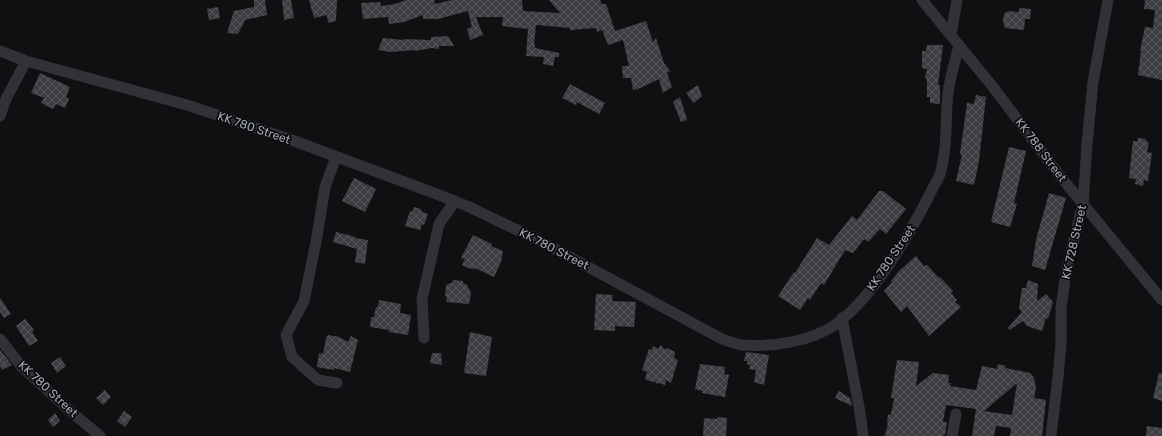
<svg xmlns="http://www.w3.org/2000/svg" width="1162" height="436" viewBox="0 0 1162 436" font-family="Rubik,sans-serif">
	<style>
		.building { fill: url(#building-cross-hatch); fill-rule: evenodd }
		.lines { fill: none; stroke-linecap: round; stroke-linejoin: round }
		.street { stroke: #313237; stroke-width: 11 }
		.labels { text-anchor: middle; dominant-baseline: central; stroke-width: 3.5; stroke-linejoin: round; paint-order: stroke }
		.street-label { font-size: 12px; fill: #a1a8b3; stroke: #0b0b0d }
	</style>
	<defs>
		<pattern id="building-cross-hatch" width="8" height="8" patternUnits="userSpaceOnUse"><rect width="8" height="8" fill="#3c3e42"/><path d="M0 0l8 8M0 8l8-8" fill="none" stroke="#55575b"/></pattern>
	</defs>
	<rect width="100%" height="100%" fill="#101012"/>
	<!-- building -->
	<path class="building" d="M254,0H265L267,15L245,20L238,34L227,33L234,11L254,7Z
		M282,0H291L294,18L284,20Z
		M309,0H337L336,21L328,23L327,15L314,18Z
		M406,0H434L435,4L452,0H522L523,11L560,13L549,0H600L602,4H606L615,31L646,21L653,42L656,38L664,63L670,71L667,73L672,87L663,93L659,79L638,89L633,90L631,78H623L622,66H629L623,40L608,45L602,30L597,32L596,28L570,30V28L536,25L534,44H535V48L559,53V57H555L553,66L543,64L544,57L526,56L528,29L502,26L503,17H476L483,35L470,40L467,29L472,27L468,11L438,19H423V15L404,22L389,24L388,17L363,19L361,3L380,2L381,6L395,4Z
		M1145,0H1162V80L1138,75L1141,51H1140L1145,27L1153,28L1155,10L1144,9Z
		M218,7L220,18L209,20L207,9Z
		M1019,8L1031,9L1030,19H1025L1024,30L1005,28L1003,22L1004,14L1008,11L1019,12Z
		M448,36L454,46H439V49L432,48L415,51V50L390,52L378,50L383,38L403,40V39L431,40V37Z
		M927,45H943L938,85H940V104L930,103V97H927V79L925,78L927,69L922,68V51H926Z
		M40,73L70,87L66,97L69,99L65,108L56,104L53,109L41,103L44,98L31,93Z
		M570,84L605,103L599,114L577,102L576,105L562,98Z
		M698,85L702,96L694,103L686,93Z
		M976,95L986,97L979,161L974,185L956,181L962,155L960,154L967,103L974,104Z
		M680,97L687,120L681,122L673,102Z
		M1138,138L1146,139V141L1149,142L1147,152L1152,153L1148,181L1144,180L1143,186L1135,184L1136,179L1129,178L1133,141H1138Z
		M1009,147L1026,151L1014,203L1017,204L1010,227L991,222Z
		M354,178L376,189L365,212L342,201Z
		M879,191H883L906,209L886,234L880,229L868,242L864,239L853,253L845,250L824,285L821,283L810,300L808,298L800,310L778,296L794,272L795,273L817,238L829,245L852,216L857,220Z
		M1049,193L1066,198L1045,270L1032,266L1036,240Z
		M414,207L421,209V211L428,214L424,225L422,224L420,230L405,226L410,211L412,212Z
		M336,232L356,237L355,238L368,240L365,264L355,262L357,249L333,242Z
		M473,235L492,244L491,246L503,251L501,262L494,277L475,268L474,269H471L462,265L465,259L461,258Z
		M916,256L924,266L927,265L939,278L940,277L953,291L951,293L957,300L955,302L961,307L929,336L907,306L901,312L884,291L892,282L891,281L899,271Z
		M453,280L463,281V283L467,285L471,293L469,304L446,302L447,297L445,296L446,285L453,282Z
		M1028,280L1038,284L1037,301L1046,294L1053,302L1048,319L1046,318L1042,331L1027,326L1023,321L1010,330L1008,328L1022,312L1019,308L1022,288H1026Z
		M596,294L613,295L612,301L636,302L634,327L615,326V331L594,330Z
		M0,298L11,314L4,318L0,312Z
		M379,300L401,304L400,313L411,315L408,335L389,332V330L370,327L371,317H374L376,307H378Z
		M25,319L34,330L32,332L38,341L29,346L16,326Z
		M470,332L492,337L486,376L464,373Z
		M328,335L339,337L348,342L351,336L358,340L350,372L334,368V370L317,367L319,353L323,354L326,338Z
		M660,345L666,350L667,348L675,352L674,358L678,360L671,383L666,380L665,385L659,383L658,384L655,382L645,380L647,372L642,370L649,349L652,350L653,346L659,349Z
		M0,350L12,365L2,370L0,366Z
		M746,352L769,355L764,385L754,382L756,370L749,369L750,365L747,364V361H744Z
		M432,353H441L442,365L430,363Z
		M60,357L66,366L57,373L51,363Z
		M897,360L919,362L916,386L933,373L949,375L948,383H951L950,386L976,390L982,366L997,369L998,364L1006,366L1005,368L1030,373L1034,378L1036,389L1034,398L1046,400L1042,436H1010L1011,428L996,426L994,436H972L976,409L946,405L943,422H947L945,435H943V436H885L888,423H887L888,415L891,414L894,398H891ZM1017,383L1012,415L984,411Z
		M700,364L725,367L724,374L729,375L725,397L702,393L703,391L695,389Z
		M1159,373L1162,374V401L1153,398Z
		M105,390L111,397L103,405L96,398Z
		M839,391L850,398L852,406L835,398Z
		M124,411L132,417L125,427L117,421Z
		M55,413L60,421L53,427L48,420Z
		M718,417L727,418L726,436H703L704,418L717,419Z
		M1147,426L1162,428V436H1146Z"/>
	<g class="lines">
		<!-- street -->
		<path class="street" d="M922,0L993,87L1060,176L1162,300
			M951,34L957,0
			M0,51L26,61
			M0,116L6,99L26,61L187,105L289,139L434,193L467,206L540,241L722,339C728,341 735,344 742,345C772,347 810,342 835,325C863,305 887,269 904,241C914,224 923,208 932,190C934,185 938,180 940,174C948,148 945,119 948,93C950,77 955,61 959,46
			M336,157L325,187L316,242L304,301L286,335L292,357L318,380L337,383
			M842,318L860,412L863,436
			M424,338L422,299L439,224L455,201
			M0,339L22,367L68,409L100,436
			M952,436L956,414
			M1051,436L1058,377L1061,344V308L1066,272L1083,204L1087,144L1093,82L1108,0"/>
	</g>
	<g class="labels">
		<!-- street labels -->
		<g class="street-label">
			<text transform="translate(254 128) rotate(19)">KK 780 Street</text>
			<text transform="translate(1041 150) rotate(53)">KK 788 Street</text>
			<text transform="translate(1074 242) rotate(-77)">KK 728 Street</text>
			<text transform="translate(554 249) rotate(27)">KK 780 Street</text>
			<text transform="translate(891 258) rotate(-56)">KK 780 Street</text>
			<text transform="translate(48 389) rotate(43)">KK 780 Street</text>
		</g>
	</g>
</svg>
